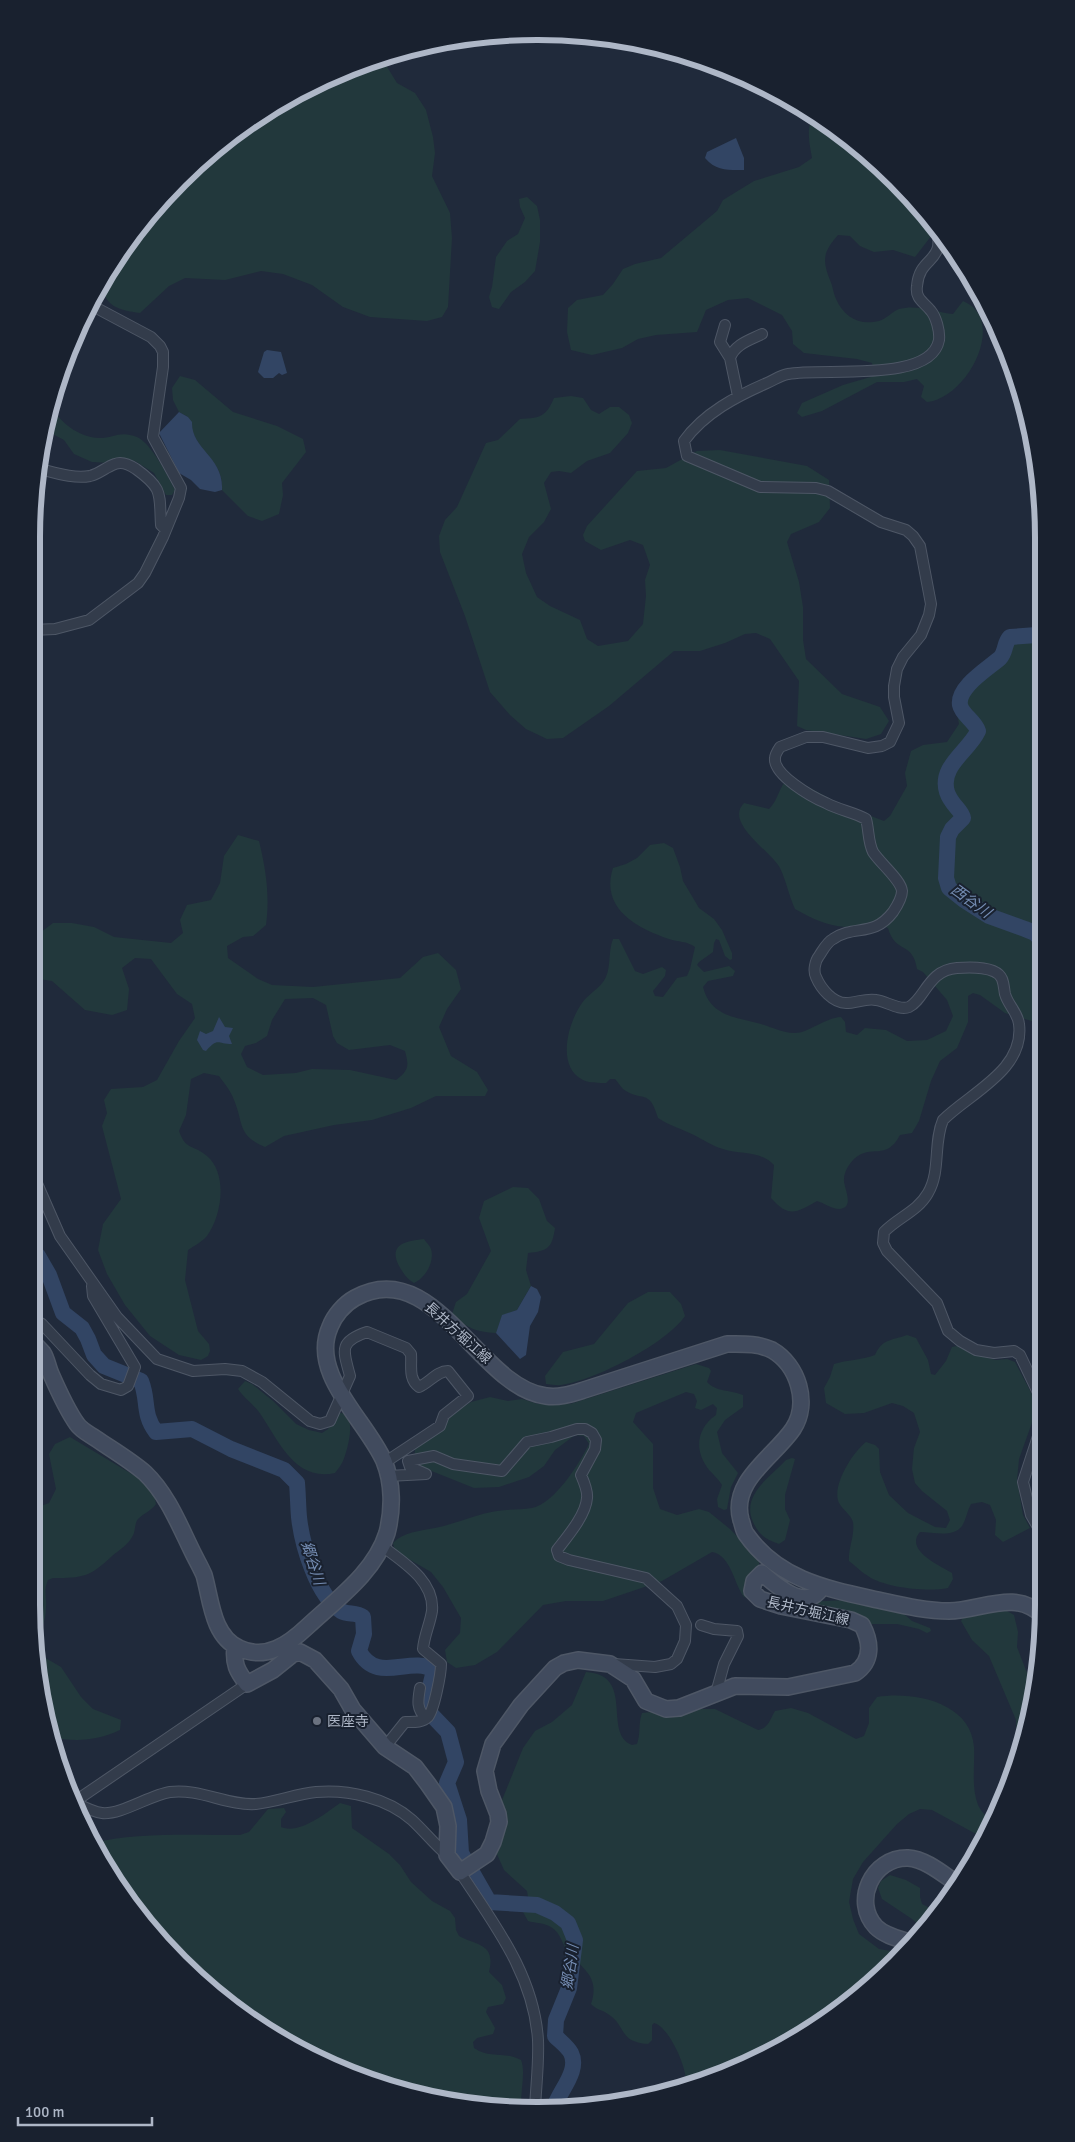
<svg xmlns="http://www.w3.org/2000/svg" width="1075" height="2142" viewBox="0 0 1075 2142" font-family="Signika,'Noto Sans JP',sans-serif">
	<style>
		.green { fill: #22383c; fill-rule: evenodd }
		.water { fill: #324564 }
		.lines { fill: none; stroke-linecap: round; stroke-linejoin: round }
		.river { stroke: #324564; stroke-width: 16 }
		.street-casing { stroke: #4e5766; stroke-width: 12 }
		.secondary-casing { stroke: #4e5766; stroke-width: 18 }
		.street { stroke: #333c4b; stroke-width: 10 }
		.secondary { stroke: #414b5e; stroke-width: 15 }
		.worship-dot { fill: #6b7280; stroke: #19212f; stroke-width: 2 }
		.labels { text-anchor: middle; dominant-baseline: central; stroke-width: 4; stroke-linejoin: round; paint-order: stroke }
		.street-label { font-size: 14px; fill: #aeb7c7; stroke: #19212f }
		.poi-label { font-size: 14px; fill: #aeb7c7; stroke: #19212f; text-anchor: start }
		.water-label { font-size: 15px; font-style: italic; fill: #748cb2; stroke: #19212f }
		.rim { fill: none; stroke: #aeb7c7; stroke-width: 6 }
	</style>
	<rect width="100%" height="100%" fill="#202a3b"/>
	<!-- green -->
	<path class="green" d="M381,57L397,83L415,93L426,110L433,137L435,153L432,176L450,213L452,238L448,307L442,317L427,321L370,317L343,307L312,285L283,274L261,271L225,280L185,278L169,286L140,313C119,310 104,307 102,283L136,230L203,157L284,99Z
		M814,116L846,136L899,189V195L906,197L939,230L952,252L946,248L944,240L932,235L915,257L893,250L874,252L860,246L850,236L838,235C823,252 822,260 830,280C833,286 833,293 836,299C844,317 859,326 879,321C886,319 892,312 899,309C916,304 936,312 953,314L963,301C1008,319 968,398 927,402L921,397L924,386L917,379L904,382H877L822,411L802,417L797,413L802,403L843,385L874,376L872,363L857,359L804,353L793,344L792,331L782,315L748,298L728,300L706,310L697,332L656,335L638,339L622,348L592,355L571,350L567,332L568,308L577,300L603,295L613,284L623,269L635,264L661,258L717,211L723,200L754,181L799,167L812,158C810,146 805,127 814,116Z
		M527,197L537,206L540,220V242L535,271L525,282L511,292L499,309L492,307L489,297L492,287L496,257L507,241L518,234L525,218L520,207L519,199Z
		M180,376L195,380L233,412L277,426L303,439L306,452L282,483L283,495L279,514L262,521L248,516L222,490C223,465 207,458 196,439C192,432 190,425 188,417L179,412L173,400L172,388Z
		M571,396L583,398L591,410L599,414L610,407H619L629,415L632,423L628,433L610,453L587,461L571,473L559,471L551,472L544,483L551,509L544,522L529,537L522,554L526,573L537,597L550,606L580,620L587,639L598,646L628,641L643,624L646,596L645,580L650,565L643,545L630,540L601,550L585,541L583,535L587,526L637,471L666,468L697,451L720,450L807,466L829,480L830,508L819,522L791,534L787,542L799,582L803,607V640L806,659L842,694L880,707L889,721L881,734L866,739L806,730L797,726L799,681L770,639L756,633L745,634L725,643L700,651H674L609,706L563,738L547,739L526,729L510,715L490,692L465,616L440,552L439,536L445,520L457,507L486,443L498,440L520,419C540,418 546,417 554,398Z
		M49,405C61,422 77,437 99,438C114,438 120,430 137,437C151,443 168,476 175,490L172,495H166L154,473L135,461L120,459L110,463L92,462L74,454L64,440L45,430Z
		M1040,625L1041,1026L1038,1023L1005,1013L980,995L973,993L968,996V1022L957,1048L940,1061L931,1081L919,1121L912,1133L900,1135C886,1162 871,1143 854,1159C849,1164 844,1172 844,1179C843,1187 856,1208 839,1209C832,1209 824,1203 817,1201C796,1213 789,1218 771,1198L774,1165C760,1150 741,1155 723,1149C712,1146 704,1140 694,1135C682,1129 670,1126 658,1118C649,1087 642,1103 623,1089C620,1086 618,1082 615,1079H610L606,1083C599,1083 589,1083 583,1080C555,1066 569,1021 582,1003C588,994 601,988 606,977C611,965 608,952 613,939H619L635,971L643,974L662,967L666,970L665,976L653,991L655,996L663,997L677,978L687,976L690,969L695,947C687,941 678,942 669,939C636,928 600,908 613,868L626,864L637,858L650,845L664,843L673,848L680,867L683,881L699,908L714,919L722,930L732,953V959L730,960L725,956L719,940L716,939L714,943L713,952L699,962L697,965L704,972L729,966L735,971L733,976L708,981L703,987C711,1017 736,1017 761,1024C771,1027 783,1033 794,1033C807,1034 824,1018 841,1017L845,1022L846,1032L857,1035L865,1028L886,1030L907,1041L927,1040L946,1031L953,1016L947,1000L923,972L917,969C913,941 895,954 888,928C869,921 865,927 846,927C827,926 811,918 795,909C789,896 786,880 780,868C771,851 724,823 744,803L769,809C780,798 778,786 790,777L840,804L884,821L890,816L907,786L905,773L911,751L923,745L947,742L959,724C958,718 956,711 956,705C958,679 1015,632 1040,625Z
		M238,835L259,841C266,870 270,896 266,925L253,936L243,937L227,946L228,958L258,979L272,985L313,987L400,978L423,957L438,953L456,970L461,989L447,1009L439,1027L451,1056L477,1072L488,1090L485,1096H436L411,1108L372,1120L334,1125L284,1136L265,1147C237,1135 244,1124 234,1100C231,1091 224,1083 219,1076L204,1073L191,1079L186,1115L179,1131C186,1151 193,1144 207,1156C228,1174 222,1215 207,1236C203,1241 194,1246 188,1250L185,1280L198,1331L209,1344L210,1351L208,1356L201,1360L179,1355L150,1336L125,1305L107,1274L98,1250L103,1224L121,1199L102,1126L107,1113L104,1100L111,1089L143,1087L157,1080L179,1041L195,1018L192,1004L177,994L151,959L135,958L122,968L129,989L127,1010L112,1015L85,1010L52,981L32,978V939L53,923H72L94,927L114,937L171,943L183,933L180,920L187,905L211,900L220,883L224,856ZM313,998L326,1005L333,1036L337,1043L349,1050L390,1045L405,1051C409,1066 409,1070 396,1080L350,1070L312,1069L296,1073L263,1075L247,1067L241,1054L245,1046L256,1043L267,1036L272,1020L285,999Z
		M513,1187L528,1188L539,1199L547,1221L555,1228C552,1248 548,1251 528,1253L526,1270L531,1286L517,1310L502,1316L496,1333C476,1332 467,1328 452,1314L456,1302L467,1294L491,1251L479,1218L484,1201Z
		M424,1239C426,1242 430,1246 431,1249C435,1262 425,1278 414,1283C406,1278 404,1274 399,1266C388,1244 406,1241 424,1239Z
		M648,1292H670L681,1304L685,1316C667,1343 594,1381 561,1385C556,1386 551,1384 546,1384L545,1376L563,1352L594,1344L628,1303Z
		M907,1335L916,1338L928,1360L931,1374L935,1375L946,1361L952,1347L957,1346L972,1354L996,1360L1007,1359L1015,1362L1035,1400L1034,1417L1019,1459L1017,1480L1023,1515L1030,1528L1003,1542L995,1535L996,1520L990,1505L982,1502L971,1504C967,1511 966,1520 962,1526C953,1538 933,1532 920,1532C904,1550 940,1566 952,1573L953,1579L948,1588C928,1592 885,1588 868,1576C861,1572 856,1566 849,1561C848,1548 855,1536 853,1522C851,1515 843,1510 839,1503C831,1486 853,1452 866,1442L875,1445L879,1449L880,1472L889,1495L908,1513L935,1527L946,1528L950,1520L947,1511L922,1491L915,1483L912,1469L914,1448L920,1432L914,1413L903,1406L892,1403L864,1413L845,1414L826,1403L824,1388L830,1377L834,1364C847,1360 861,1360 875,1355C883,1338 891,1341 907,1335Z
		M696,1364L709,1368L711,1371L707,1382C716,1392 731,1390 743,1395V1407L725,1420L717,1432L722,1453L738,1473L731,1487L727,1509L724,1510L718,1507L717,1499L722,1485C718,1479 714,1475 709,1470C694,1451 696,1429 716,1415L717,1408L713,1404L701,1410L695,1408L697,1401L694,1394L686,1392L636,1413L633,1422L653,1444V1488L660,1509L677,1515L699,1509L709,1512L730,1529L759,1559V1570L750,1598L744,1597C734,1584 731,1555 712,1552L662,1581L603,1601H566L543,1605L497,1652L475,1665L456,1668L447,1662L445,1650L460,1633L461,1618L443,1587L431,1572L395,1551L393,1543C403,1532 420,1531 435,1528C456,1524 476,1514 497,1511C509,1509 521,1510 532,1508C555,1503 579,1464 589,1444L584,1436L575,1435L555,1450L544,1466L529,1477L499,1487L474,1488L414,1464L415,1449L441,1431L448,1417L471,1402L490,1397L508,1401L522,1399L538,1404H570Z
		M245,1381L252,1384L273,1401L296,1424L309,1430L322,1433L328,1429L339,1413C359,1411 347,1453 342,1463C340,1467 337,1470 335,1473C294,1482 278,1439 259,1412C252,1403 244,1398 238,1389Z
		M70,1437L145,1482L154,1494L156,1504C151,1511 144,1513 138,1519C134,1524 136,1532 132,1537C128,1545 119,1550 112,1556C90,1577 83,1578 53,1578L48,1580C43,1592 47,1595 46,1608C46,1621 40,1634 35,1647L31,1604V1506L38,1507L49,1503L56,1489L49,1454L55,1444Z
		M792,1458L795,1459L785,1495V1509L790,1520L785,1540L779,1544C765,1539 759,1535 753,1522C741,1495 770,1477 786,1460Z
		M844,1600L904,1614L912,1621L930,1628L931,1631L927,1633L919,1629L897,1624H870L853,1617L790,1603Z
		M988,1610L1007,1611L1014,1615L1018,1632L1017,1647L1034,1691L1027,1735L1014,1767L1017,1753L1016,1720L989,1656L972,1640L961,1621L965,1615Z
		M36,1650L37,1653L61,1667L81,1697L93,1709L121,1720L120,1730C96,1741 76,1742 50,1737L41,1703Z
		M586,1672C636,1675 602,1733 632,1745L637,1744C641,1733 638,1724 642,1713L651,1712L666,1715L693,1709H715L758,1730C769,1728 770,1719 775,1711L791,1708L808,1713L856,1739L864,1736L869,1723V1708L877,1697C913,1691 971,1702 974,1747C975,1766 971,1787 978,1805C981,1812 989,1818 992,1827L970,1866L976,1848V1834L932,1810L920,1809L909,1814L897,1824L863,1862L853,1879L849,1902L853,1919L859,1934L879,1949L903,1953C859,2007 752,2072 685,2088C691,2074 669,2026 654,2023L652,2025V2040L648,2044C618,2042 627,2026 608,2014C601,2009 598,2011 591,2004C600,1977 584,1970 568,1952C562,1944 561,1933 551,1927C545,1923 535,1923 528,1921L523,1912L528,1897L527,1891L504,1870L496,1852L494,1820L523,1748L535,1731L552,1722L572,1705Z
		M340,1803L351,1806L352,1828L389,1854L400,1865L411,1882L432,1901L450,1911L455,1918L456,1930L459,1936C477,1946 496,1943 489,1972L502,1985L506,1998L503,2004L488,2007L486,2012L495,2028L493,2034L477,2038L473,2042L474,2048C490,2059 504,2051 521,2060C526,2071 520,2094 521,2109L505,2110L438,2101L344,2072L284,2043L203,1985L136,1913L99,1857L93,1843C135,1832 195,1835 240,1835L249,1832L268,1809L284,1808L286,1812L281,1819V1827C299,1835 326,1813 340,1803Z
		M890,1875L906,1880L920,1888V1897L922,1904L932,1909L944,1903L923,1929L912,1919L882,1899L878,1888L881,1881Z"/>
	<!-- water -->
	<path class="water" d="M736,138L744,158V170C728,170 716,171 705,158L707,152Z
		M267,350L281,352L287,373L282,375L279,373L273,378H264L258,372L264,352Z
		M179,412L188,417L192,422C191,449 224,457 222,490L215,492L200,489L191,480L179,473L159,433Z
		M219,1017L225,1027L233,1028L229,1036L232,1044C217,1044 218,1037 206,1051L203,1050L197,1040L200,1031L206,1034L213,1031Z
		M531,1286L537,1289L541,1297L538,1312L530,1326L526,1355L520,1359L496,1333L502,1315L517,1310Z"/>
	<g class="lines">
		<!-- river -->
		<path class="river" d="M1040,632L1037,635L1010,637C1004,643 1006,652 1000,658C989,668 957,687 960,705C962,715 975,721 978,731C969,751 939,766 947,792C951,805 962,810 963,818L952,829L948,837L946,878L949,888L964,900L989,916L1025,929L1035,933L1041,940
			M32,1251L38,1256L49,1275L63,1313L82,1328L88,1339L94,1355L104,1366L141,1381C149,1401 142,1413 156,1432L192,1429L231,1449L284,1470L297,1483C298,1494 298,1506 299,1517C302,1545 317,1596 341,1611C348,1615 356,1612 363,1617L364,1634L359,1651C377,1685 410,1655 434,1670L425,1708L448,1732L456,1762L447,1783L459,1820L461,1853L489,1902L537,1905L555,1913L568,1923L575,1940L569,1988L556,2020L555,2036C560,2041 568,2047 571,2053C580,2071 559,2091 554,2108"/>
		<defs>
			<path id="street" d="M938,228C938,234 939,241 938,247C935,262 919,262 917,286C915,299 924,302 931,311C936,317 940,331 939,340C931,384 822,367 788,374C781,375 774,380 767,383C737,396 704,413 684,441L687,456L760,487L816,488L828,491L881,522L906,530L913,536L920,546L931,604L929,615L921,635L903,657L897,669L894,686V697L899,723L890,742L882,746L868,748L823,737H806L780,747C778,750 775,755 775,758C773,775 812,797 826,803C839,810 853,812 866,819C869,830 868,842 873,852C880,863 901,880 902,891C902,898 897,906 893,912C873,938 855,924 833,939C827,942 823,950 819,956C815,961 813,971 816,977C821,989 833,1003 846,1003C856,1003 866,998 876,1000C886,1001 899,1011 909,1007C925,999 928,970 957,968C969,967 997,966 1002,979C1004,984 1004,989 1005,994C1008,1005 1018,1013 1019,1024C1025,1070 970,1093 943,1120C933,1143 941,1171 928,1193C918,1211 897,1218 884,1232L883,1243L887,1251L937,1303L948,1331L960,1341L976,1350L994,1353L1014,1351L1020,1355L1042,1401
				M725,325L720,342L730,358
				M738,396L730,358C735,344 750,340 762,334
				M40,469C56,473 74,479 90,476C99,474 106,467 115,464C122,461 130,465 136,469C164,489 159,494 161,525L166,530
				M32,630L55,629L89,620L138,583L145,573L163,537L179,498L181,488L153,437L163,367V352L160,346L151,337L89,304
				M32,1172L60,1236L117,1317L157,1359L193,1371L225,1369L242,1371L262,1382L310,1421L320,1424L330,1421L350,1376C344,1352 337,1342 367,1332L406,1348L411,1354C412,1366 408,1379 419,1387C429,1383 437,1371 448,1371L468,1396L444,1415L440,1426L384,1463
				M32,1318L42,1324L90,1375L101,1384L121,1390L128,1386L135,1367L93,1296L92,1286
				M1042,1424L1023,1482L1031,1515L1042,1534
				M388,1476L426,1474L410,1467L408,1461L434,1456L453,1464L502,1471L527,1442L551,1437L577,1429H585L592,1433L596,1440L595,1449L581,1475C584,1482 588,1491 587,1498C586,1515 567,1537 557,1550L559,1556L569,1560L646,1578L677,1606L686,1625L685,1641L677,1659L671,1664L655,1667L614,1664
				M382,1546C403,1562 435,1581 432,1611C430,1624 424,1636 423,1649L441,1664C441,1674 434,1710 428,1717C422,1723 413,1722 405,1722L385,1747
				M1034,1608L1043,1590
				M701,1625L714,1629L737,1631L738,1636L724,1664L716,1693
				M420,1688C418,1700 416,1709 426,1718
				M74,1802C82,1806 93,1812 102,1813C121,1815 150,1795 170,1792C199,1788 228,1806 256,1804C276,1802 296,1794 316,1792C348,1789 387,1798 412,1820C424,1831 434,1844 447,1855
				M74,1802L247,1684
				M460,1872C494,1924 534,1975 538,2040C539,2063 536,2086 535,2109"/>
			<path id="secondary" d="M32,1341C35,1345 40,1349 43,1353C47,1359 48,1368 51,1374C58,1390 67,1410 77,1424C81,1430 89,1434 95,1438C111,1449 130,1460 145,1473C168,1495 180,1527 194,1555C197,1561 201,1568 204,1575C211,1599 212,1636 239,1648C266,1661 289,1644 308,1626C337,1599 375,1572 387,1533C393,1510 393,1483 384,1461C366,1420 309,1374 330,1327C334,1316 344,1304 355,1298C434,1254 479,1388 546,1396C559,1398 571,1394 584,1390L727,1344C743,1344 757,1343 772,1350C798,1365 810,1403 793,1429C774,1457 730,1481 741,1520C743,1525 743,1530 746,1534C778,1580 828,1589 878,1600C901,1605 925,1611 949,1611C981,1611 1015,1588 1043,1616
				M235,1646C233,1664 237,1671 247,1684L273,1670L293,1654L300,1652L315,1660L341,1689L353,1710L385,1747L415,1767L428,1784L444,1807L448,1826L447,1855L460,1872L487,1854L493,1842L499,1822L498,1814L489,1791L485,1771L493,1744L521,1705L555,1668L564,1663L578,1660L610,1664L633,1679L646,1701L666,1709L679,1708L735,1686L788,1687L855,1673C873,1661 871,1642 862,1625L851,1620L781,1606L760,1599L752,1591L754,1581L762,1573C773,1583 797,1604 813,1596C816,1595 820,1590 822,1588
				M912,1943C900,1939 885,1936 876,1927C852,1902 872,1857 908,1858C926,1859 944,1875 959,1885"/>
		</defs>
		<!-- street casing -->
		<use href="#street" class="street-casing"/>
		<!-- secondary casing -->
		<use href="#secondary" class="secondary-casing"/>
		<!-- street -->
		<use href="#street" class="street"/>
		<!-- secondary -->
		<use href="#secondary" class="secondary"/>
	</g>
	<!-- markers -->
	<circle class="worship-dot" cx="317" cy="1721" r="5"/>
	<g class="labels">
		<!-- street labels -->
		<g class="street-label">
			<text transform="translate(458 1333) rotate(42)">長井方堀江線</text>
			<text transform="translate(808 1611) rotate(13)">長井方堀江線</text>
		</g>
		<!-- poi labels -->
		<g class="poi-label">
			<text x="327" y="1721">医座寺</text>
		</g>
		<!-- water labels -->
		<g class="water-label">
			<text transform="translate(971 901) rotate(36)">西谷川</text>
			<text transform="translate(313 1563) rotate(72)">郷谷川</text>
			<text transform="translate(570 1967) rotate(-82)">郷谷川</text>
		</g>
	</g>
	<!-- crop -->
	<path d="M0 0H1075V2142H0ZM537 40H538A497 497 0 0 1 1035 537V1605A497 497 0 0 1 538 2102H537A497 497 0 0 1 40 1605V537A497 497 0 0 1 537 40Z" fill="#19212f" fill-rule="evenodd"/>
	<path class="rim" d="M537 40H538A497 497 0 0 1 1035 537V1605A497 497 0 0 1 538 2102H537A497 497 0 0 1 40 1605V537A497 497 0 0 1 537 40Z"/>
	<!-- scale -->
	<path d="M18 2117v8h134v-8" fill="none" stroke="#aeb7c7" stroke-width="2.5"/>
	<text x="25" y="2117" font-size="15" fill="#aeb7c7" stroke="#19212f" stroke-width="4" paint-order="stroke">100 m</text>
</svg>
